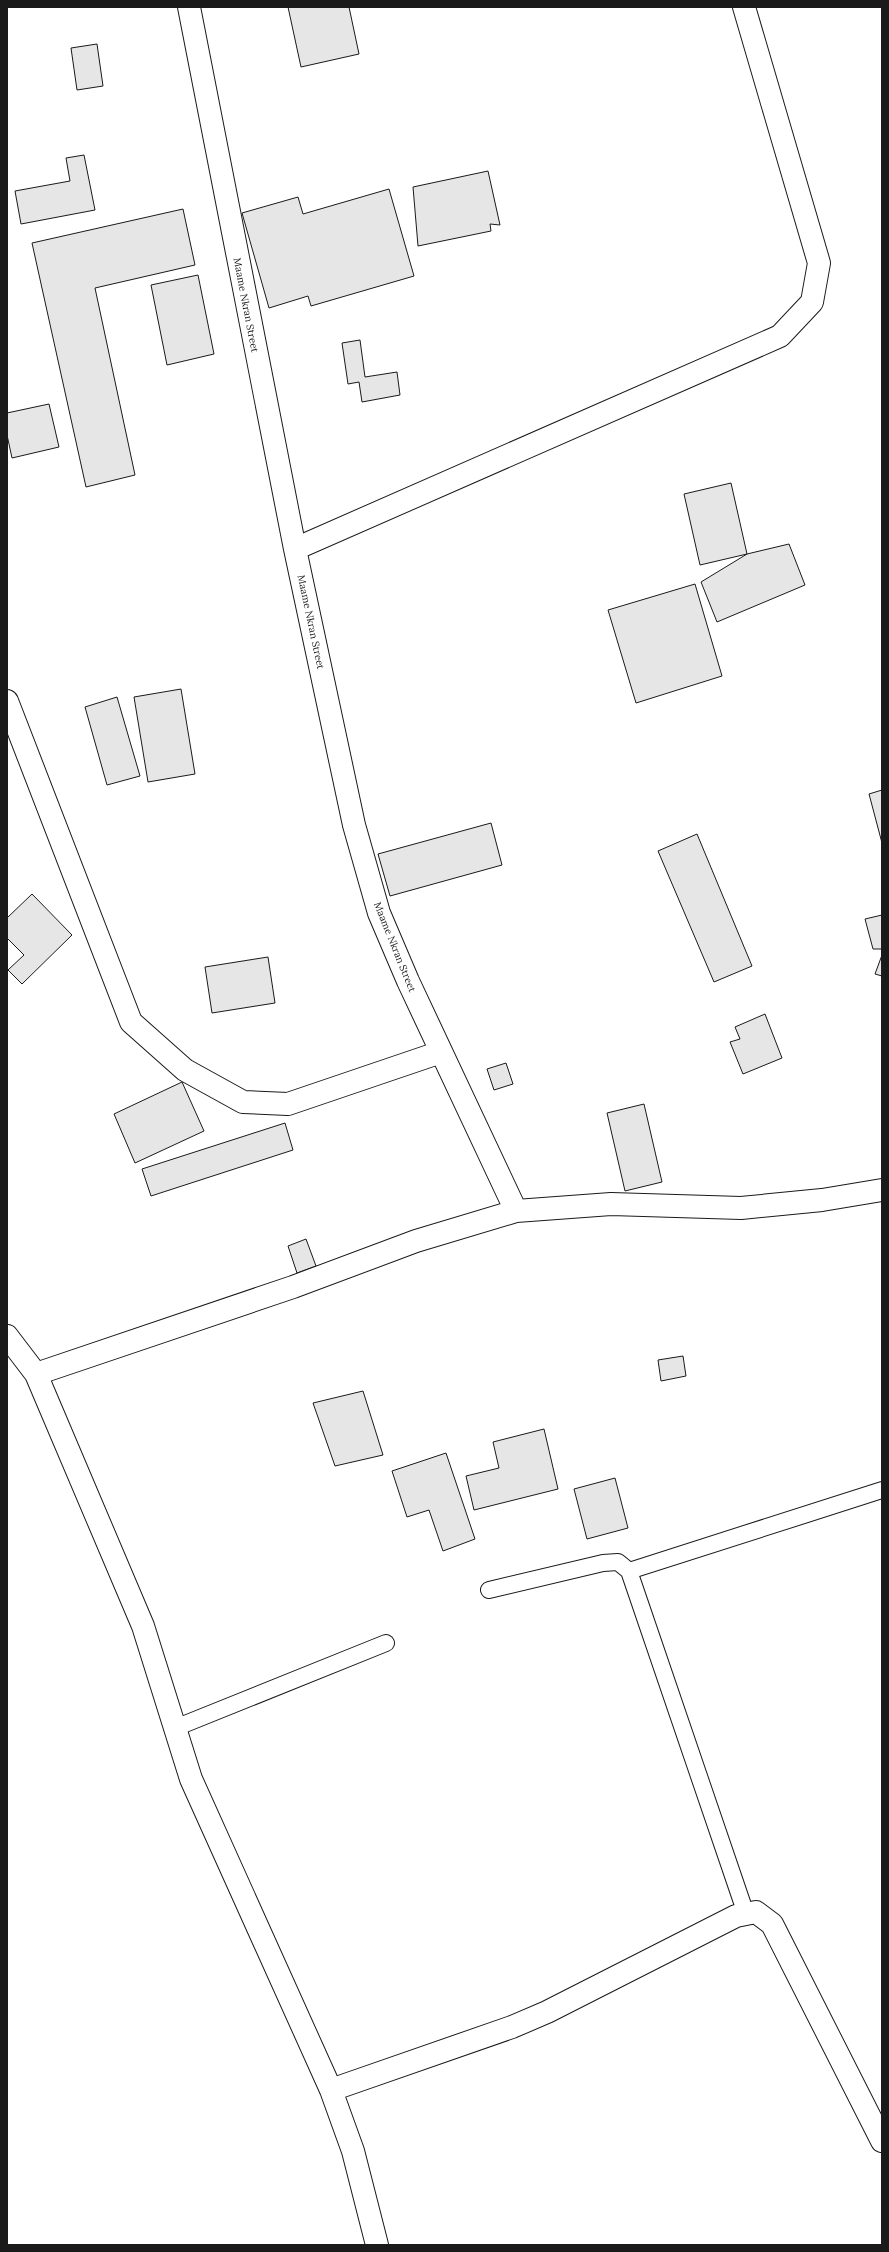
<svg xmlns="http://www.w3.org/2000/svg" width="889" height="2252" viewBox="0 0 889 2252" font-family="Lora,serif">
	<style>
		.building { fill: #e6e6e6; stroke: #1a1a1a }
		.lines { fill: none; stroke-linecap: round; stroke-linejoin: round }
		.service-casing { stroke: #1a1a1a; stroke-width: 18 }
		.minor-casing { stroke: #1a1a1a; stroke-width: 24 }
		.service { stroke: #fff; stroke-width: 16 }
		.minor { stroke: #fff; stroke-width: 22 }
		.labels { text-anchor: middle; dominant-baseline: central; stroke-width: 3; stroke-linejoin: round; paint-order: stroke }
		.street-label { font-size: 10px; fill: #1a1a1a; stroke: #fff }
	</style>
	<rect width="100%" height="100%" fill="#fff"/>
	<!-- building -->
	<path class="building" d="M288,7H349L359,54L301,67Z
		M97,44L103,86L77,90L71,48Z
		M84,155L95,210L21,224L15,191L70,181L66,158Z
		M488,171L500,225L490,224L491,231L418,246L413,187Z
		M389,189L414,276L311,306L308,296L269,308L242,213L298,197L303,214Z
		M183,209L195,265L95,288L135,475L86,487L32,243Z
		M198,275L214,354L167,365L151,285Z
		M360,340L365,377L397,372L400,395L362,402L359,382L348,384L342,343Z
		M49,404L59,447L12,458L7,435V413Z
		M731,483L747,554L700,565L684,494Z
		M789,544L805,585L717,622L701,582L747,554Z
		M695,584L722,676L636,703L608,610Z
		M181,689L195,774L148,782L134,697Z
		M117,697L140,776L107,785L85,707Z
		M882,790V843L869,794Z
		M491,823L502,865L390,896L378,854Z
		M697,834L752,966L714,982L658,851Z
		M32,894L72,935L22,984L8,970L24,955L7,938V918Z
		M882,915V949H873L865,919Z
		M882,955V976L875,974Z
		M268,957L275,1003L212,1013L205,967Z
		M765,1014L782,1058L743,1074L730,1042L740,1039L735,1027Z
		M506,1063L513,1084L494,1090L487,1069Z
		M182,1082L204,1131L135,1163L114,1114Z
		M644,1104L662,1182L625,1191L607,1113Z
		M285,1123L293,1150L151,1196L142,1169Z
		M306,1239L316,1266L297,1273L288,1246Z
		M683,1356L686,1376L661,1381L658,1360Z
		M363,1391L383,1455L335,1466L313,1403Z
		M544,1429L558,1489L474,1510L466,1476L499,1468L493,1442Z
		M446,1453L475,1539L443,1551L429,1510L407,1517L392,1471Z
		M615,1478L628,1528L587,1539L574,1489Z"/>
	<g class="lines">
		<defs>
			<path id="service" d="M629,1571L882,1490
				M489,1590L603,1563L618,1562L629,1571L746,1914
				M175,1728L386,1643"/>
			<path id="minor" d="M189,7L295,549L354,825L379,913L408,981L516,1211
				M295,549L780,336L812,302L819,263L744,7
				M7,701L131,1022L185,1070L243,1102L288,1104L441,1052
				M7,1336L36,1374L143,1626L191,1779L331,2090L353,2151L377,2245
				M36,1374L293,1287L416,1241L516,1211L611,1204L741,1208L822,1200L882,1190
				M331,2090L512,2027L547,2012L736,1916L756,1912L772,1924L882,2141"/>
		</defs>
		<!-- service casing -->
		<use href="#service" class="service-casing"/>
		<!-- minor casing -->
		<use href="#minor" class="minor-casing"/>
		<!-- service -->
		<use href="#service" class="service"/>
		<!-- minor -->
		<use href="#minor" class="minor"/>
	</g>
	<g class="labels">
		<!-- street labels -->
		<g class="street-label">
			<text transform="translate(246 305) rotate(79)">Maame Nkran Street</text>
			<text transform="translate(311 622) rotate(78)">Maame Nkran Street</text>
			<text transform="translate(395 947) rotate(68)">Maame Nkran Street</text>
		</g>
	</g>
	<!-- border -->
	<rect width="889" height="2252" fill="none" stroke="#1a1a1a" stroke-width="16"/>
</svg>
